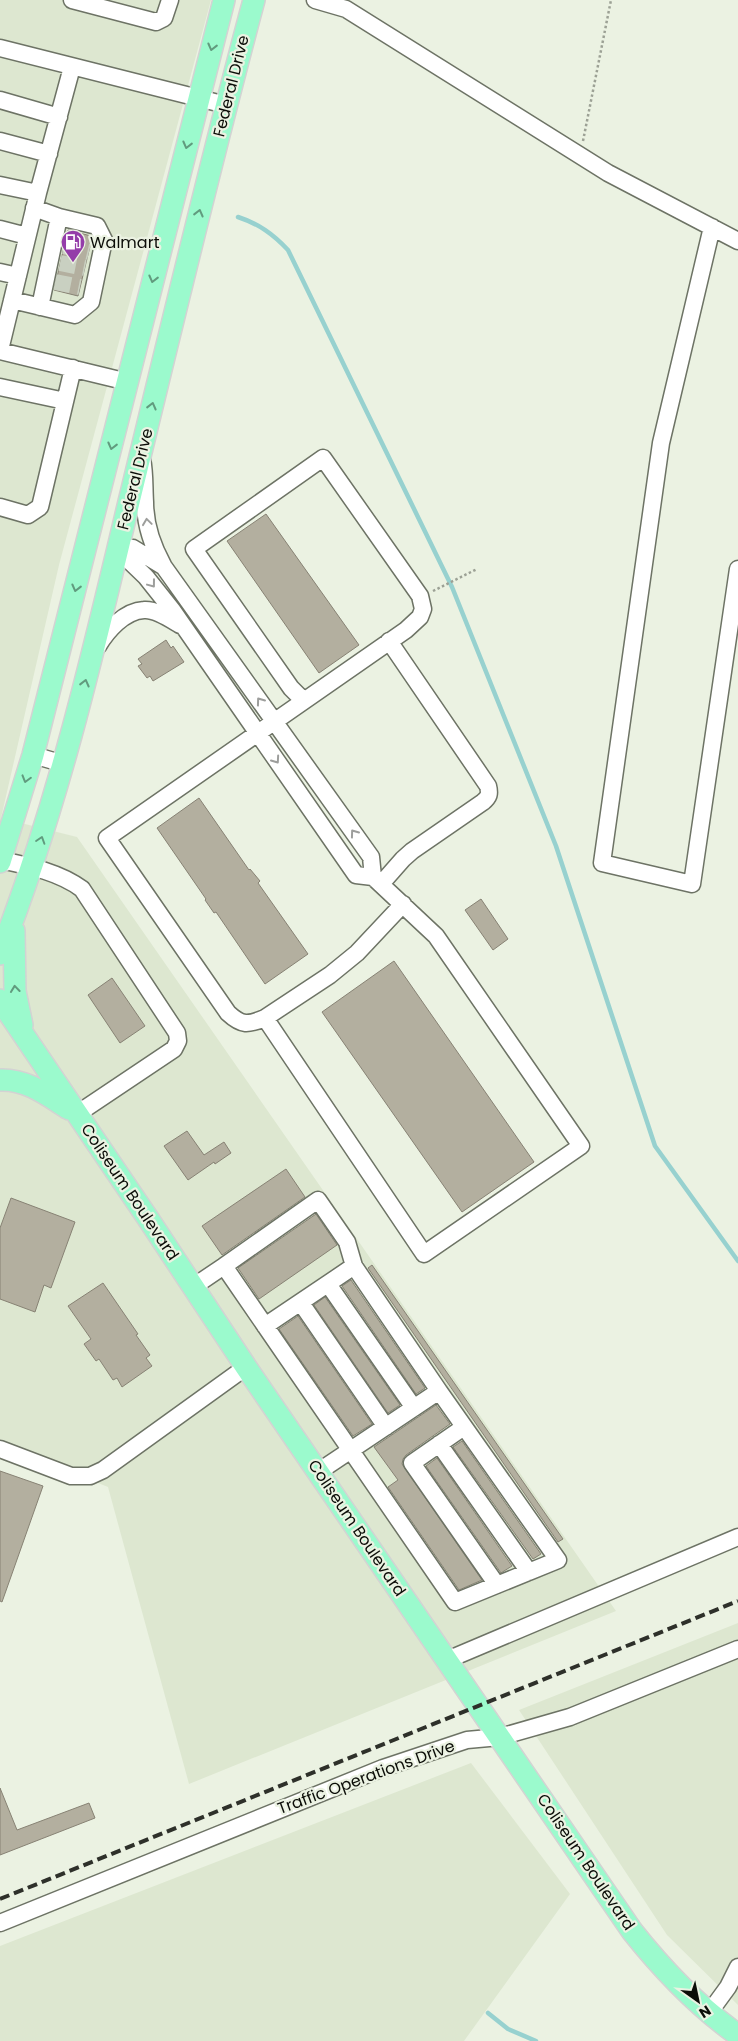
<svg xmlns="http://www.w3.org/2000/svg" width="738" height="2041" viewBox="0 0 738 2041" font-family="Poppins,sans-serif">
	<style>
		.built { fill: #dde7d0 }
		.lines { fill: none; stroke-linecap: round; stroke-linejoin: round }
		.stream { stroke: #97d1cf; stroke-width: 4.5 }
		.building { fill: #b3af9f; stroke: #878274 }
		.minor-tunnel { stroke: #c9d0c1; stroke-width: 16; stroke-dasharray: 16 8; stroke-linecap: butt }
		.minor-casing { stroke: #6d7365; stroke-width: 19 }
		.major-casing { stroke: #d3d3d3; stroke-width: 24 }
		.path { stroke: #9ca195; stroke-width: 2.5; stroke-dasharray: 2.5 2.5; stroke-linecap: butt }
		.minor { stroke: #fff; stroke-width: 16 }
		.major { stroke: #9bfacd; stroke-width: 21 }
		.rail { stroke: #2e302a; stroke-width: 4; stroke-dasharray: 10 5; stroke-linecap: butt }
		.oneway { stroke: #619b7e }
		.oneway2 { stroke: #9d9e9c }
		.labels { text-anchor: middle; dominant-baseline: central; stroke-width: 4.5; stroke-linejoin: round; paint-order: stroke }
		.street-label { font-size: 16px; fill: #0b0d08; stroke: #ebf2e2 }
		.poi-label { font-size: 16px; fill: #0b0d08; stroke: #ebf2e2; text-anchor: start }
	</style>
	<rect width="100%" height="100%" fill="#ebf2e2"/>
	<!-- built -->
	<path class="built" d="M0,0H211L59,565L1,818L77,837L616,1611L189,1784L108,1487L0,1443Z
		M738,1623V2005L667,1935L519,1710Z
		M471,1763L570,1894L464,2041H0V1946Z"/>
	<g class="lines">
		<!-- stream -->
		<path class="stream" d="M238,217C259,224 273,234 288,250L452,587L556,846L655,1146L738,1261
			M488,2013L508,2029L536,2041"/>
	</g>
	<!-- building -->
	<path class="building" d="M68,230L91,236L92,238L78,296L54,290Z
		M266,514L359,645L319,673L227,541Z
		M166,640L171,648L173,646L184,662L153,681L150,676L147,678L138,666L142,664L138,659Z
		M199,798L249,870L250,869L260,881L258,883L308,954L265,984L216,912L214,913L205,900L206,899L157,828Z
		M481,899L508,939L493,950L465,910Z
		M394,961L534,1162L462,1212L322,1012Z
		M112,978L145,1026L120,1043L88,995Z
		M187,1131L204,1155L224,1142L231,1153L215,1164L214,1162L188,1180L164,1146Z
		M286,1169L305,1197L222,1255L202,1226Z
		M11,1198L75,1222L51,1288L44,1285L35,1312L0,1299V1228Z
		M316,1214L337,1245L259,1299L238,1268Z
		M372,1265L563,1539L558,1542L368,1268Z
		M351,1280L425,1388L416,1394L342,1286Z
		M103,1283L138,1334L136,1335L150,1355L146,1358L152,1366L122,1387L117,1378L113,1380L99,1359L96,1361L84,1344L91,1339L68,1306Z
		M325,1297L400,1405L388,1413L314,1305Z
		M298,1316L372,1424L353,1436L279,1329Z
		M436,1405L450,1424L406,1455L403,1459L402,1464L482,1580L459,1590L388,1487L398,1480L374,1447Z
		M462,1441L541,1554L533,1559L453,1447Z
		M437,1458L512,1566L504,1571L501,1573L426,1466Z
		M0,1471L43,1486L2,1602L0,1601Z
		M0,1788L17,1830L89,1803L95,1818L0,1855Z"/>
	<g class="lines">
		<!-- minor-tunnel -->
		<path class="minor-tunnel" d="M64,246L89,252
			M60,263L85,268
			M55,282L80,287"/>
		<defs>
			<path id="minor" d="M72,0L156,22L164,18L170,0
				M315,0L346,9L608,173L738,241
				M0,48L226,105
				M0,100L59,117
				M0,141L49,154
				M0,185L38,193
				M712,227L661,443L602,863L692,884L738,569
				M0,229L27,236
				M0,272L18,276
				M12,300L75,315L91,302L104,240L97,226L59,217L34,208
				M40,307L59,217
				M0,350L38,193L72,67
				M0,351L128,382
				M0,387L65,401
				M142,459C145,473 144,487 145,502C145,525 152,545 163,565
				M0,507L28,515L40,507L73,368
				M118,550L146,577L173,611L356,875L373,877L436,936L581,1146L424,1254L265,1018L330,975L357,953L403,904
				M118,550L133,548L164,567L371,857L373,877
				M98,646C107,631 124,611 144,610C156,609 170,619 180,625
				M33,755L64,764
				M1,860C29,866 59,872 82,889L177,1033L178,1041L174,1049L77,1114
				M381,884L403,859L412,851L483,802C489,797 490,794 488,786L389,641
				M265,1018C248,1025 242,1026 228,1013L107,838L406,630L420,617L423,609L420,596L323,458L194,549L291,688L304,701
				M224,1266L318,1200L347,1242L354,1266
				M328,1284L414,1408
				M193,1287L224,1266L455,1602L558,1560L439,1391
				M301,1303L386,1427
				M265,1326L354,1266L439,1391L318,1472
				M464,1427L412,1463L497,1585
				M439,1444L529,1572
				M0,1449L71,1476H90L103,1470L246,1367
				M447,1660L738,1537
				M0,1923L383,1768L467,1740L500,1737L570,1717L738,1649
				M709,2013L728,1987L738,1967"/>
			<path id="major" d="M0,862L33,755L224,0
				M14,931L15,991L22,1025
				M0,954C57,808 92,658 128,506C169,337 209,168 254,0
				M0,1000L149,1220L246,1367L632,1931C663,1970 697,2006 738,2035
				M0,1080C27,1079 47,1095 69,1109"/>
		</defs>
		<!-- minor casing -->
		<use href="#minor" class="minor-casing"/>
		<!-- major casing -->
		<use href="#major" class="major-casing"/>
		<!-- path -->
		<path class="path" d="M583,141L611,0
			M433,591L477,569"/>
		<!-- minor -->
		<use href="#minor" class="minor"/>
		<!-- major -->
		<use href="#major" class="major"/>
		<!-- rail -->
		<path class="rail" d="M0,1899L738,1601"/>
	</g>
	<!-- one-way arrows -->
	<defs><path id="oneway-chevron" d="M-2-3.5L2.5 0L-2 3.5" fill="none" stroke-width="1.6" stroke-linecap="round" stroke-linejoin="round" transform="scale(1.25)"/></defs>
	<g class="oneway">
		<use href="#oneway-chevron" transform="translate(212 47) rotate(104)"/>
		<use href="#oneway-chevron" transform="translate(187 145) rotate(104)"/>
		<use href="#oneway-chevron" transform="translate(199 213) rotate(-76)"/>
		<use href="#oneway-chevron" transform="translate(153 279) rotate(104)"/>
		<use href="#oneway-chevron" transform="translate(152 406) rotate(-76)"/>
		<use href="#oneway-chevron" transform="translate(112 446) rotate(104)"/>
		<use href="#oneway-chevron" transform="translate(76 588) rotate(104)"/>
		<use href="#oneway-chevron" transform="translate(85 683) rotate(-76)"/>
		<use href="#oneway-chevron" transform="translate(26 779) rotate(106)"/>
		<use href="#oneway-chevron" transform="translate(41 840) rotate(-72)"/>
		<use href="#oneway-chevron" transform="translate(15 989) rotate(-96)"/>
	</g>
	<g class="oneway2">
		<use href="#oneway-chevron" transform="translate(147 522) rotate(-98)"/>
		<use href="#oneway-chevron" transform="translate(152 584) rotate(53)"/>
		<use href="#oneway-chevron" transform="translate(260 701) rotate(-126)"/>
		<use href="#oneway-chevron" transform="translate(276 760) rotate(55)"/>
		<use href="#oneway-chevron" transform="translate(354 833) rotate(-126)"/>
	</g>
	<!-- icons -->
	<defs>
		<symbol id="fuel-pin" viewBox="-11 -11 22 30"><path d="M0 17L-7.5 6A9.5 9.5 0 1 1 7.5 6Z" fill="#943da9" stroke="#ebf2e2"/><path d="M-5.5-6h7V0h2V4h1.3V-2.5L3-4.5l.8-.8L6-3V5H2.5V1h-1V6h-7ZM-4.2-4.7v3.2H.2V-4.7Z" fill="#fff"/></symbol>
	</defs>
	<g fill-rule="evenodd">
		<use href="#fuel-pin" x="59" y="228" width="28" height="38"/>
	</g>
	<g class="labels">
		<!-- street labels -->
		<g class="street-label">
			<text transform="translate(231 86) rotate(-76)">Federal Drive</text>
			<text transform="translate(135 479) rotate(-76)">Federal Drive</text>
			<text transform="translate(130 1192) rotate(56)">Coliseum Boulevard</text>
			<text transform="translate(357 1528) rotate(56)">Coliseum Boulevard</text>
			<text transform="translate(366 1777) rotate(-20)">Traffic Operations Drive</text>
			<text transform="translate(586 1862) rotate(56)">Coliseum Boulevard</text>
		</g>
		<!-- poi labels -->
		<g class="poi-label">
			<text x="90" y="242">Walmart</text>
		</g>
	</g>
	<!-- north arrow -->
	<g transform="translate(698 2001) rotate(147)" stroke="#ebf2e2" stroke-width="4" paint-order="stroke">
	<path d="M0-4L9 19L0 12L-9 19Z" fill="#0b0d08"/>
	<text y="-8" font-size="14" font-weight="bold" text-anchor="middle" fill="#0b0d08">N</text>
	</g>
</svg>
